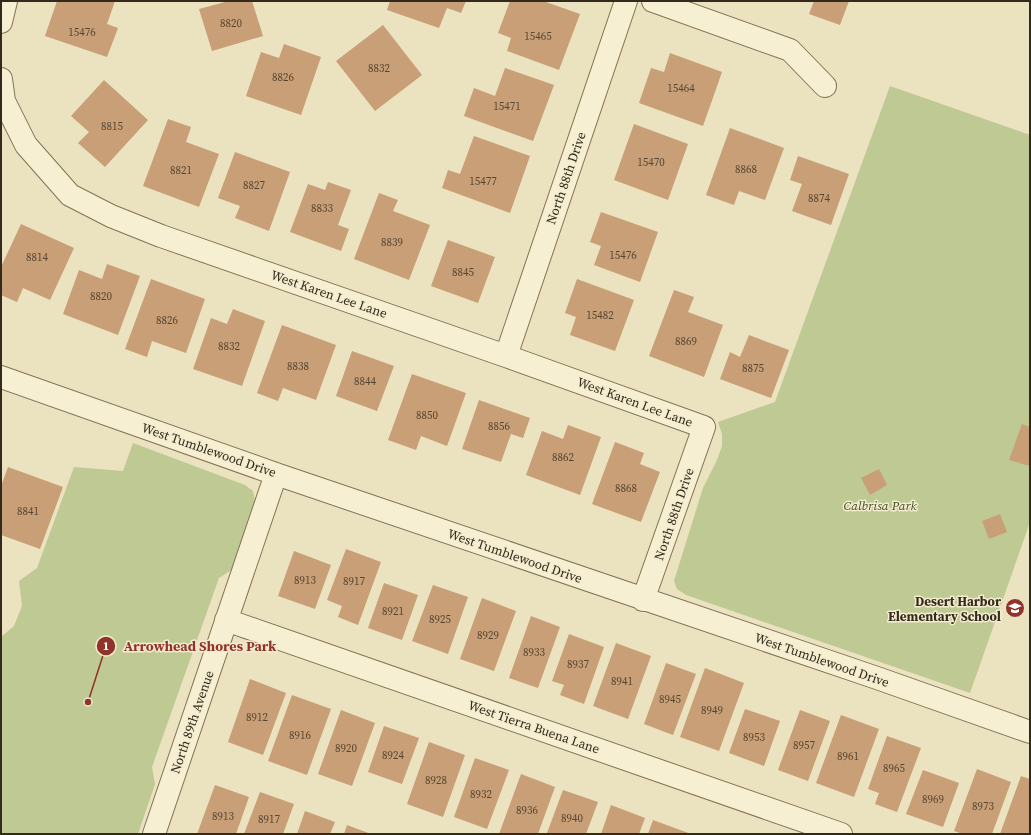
<svg xmlns="http://www.w3.org/2000/svg" width="1031" height="835" viewBox="0 0 1031 835" font-family="'Source Serif 4',serif">
	<style>
		.green { fill: #bec993 }
		.building { fill: #c89f76 }
		.lines { fill: none; stroke-linecap: round; stroke-linejoin: round }
		.street-casing { stroke: #837358; stroke-width: 24 }
		.street { stroke: #f7efd1; stroke-width: 22 }
		.labels { text-anchor: middle; dominant-baseline: central; stroke-width: 3; stroke-linejoin: round; paint-order: stroke }
		.number-label { font-size: 11px; fill: #584632 }
		.street-label { font-size: 13px; fill: #33291c; stroke: #f3ecce }
		.park-label { font-size: 13px; font-style: italic; fill: #404f23; stroke: #f3ecce }
		.poi-label { font-size: 13px; font-weight: bold; fill: #33291c; stroke: #f3ecce; text-anchor: end }
		.leader { fill: none; stroke: #8f332b; stroke-width: 1.5 }
		.callout-dot { fill: #8f332b; stroke: #f3ecce; stroke-width: 1.5 }
		.mark-label { font-size: 12px; text-anchor: middle; font-weight: bold; fill: #fff }
		.callout-label { font-size: 14px; text-anchor: middle; font-weight: bold; fill: #8f332b; stroke: #f3ecce; stroke-width: 3; stroke-linejoin: round; paint-order: stroke }
	</style>
	<rect width="100%" height="100%" fill="#ebe2bf"/>
	<!-- green -->
	<path class="green" d="M890,86L1030,135V522L970,693L686,595L677,589L674,581L703,488L717,460L722,446V434L718,422L775,402Z
		M133,443L245,485L253,491L255,501L233,569L219,578L152,767L155,784L138,834H1V637L14,626L22,606L19,581L37,568L74,467L123,471Z"/>
	<!-- building -->
	<path class="building" d="M57,1H115L107,24L118,28L107,57L45,36Z
		M224,1H252L263,36L212,51L199,9L225,2Z
		M390,1H466L461,13L447,8L439,28L387,10Z
		M510,1H543L580,14L559,70L507,51L511,38L498,33Z
		M814,1H849L840,25L809,14Z
		M383,25L422,75L375,111L336,61Z
		M284,44L321,57L301,115L246,96L261,52L279,58Z
		M670,53L722,72L703,126L639,103L651,68L664,72Z
		M505,68L554,85L533,141L464,116L474,88L495,96Z
		M104,80L148,120L105,167L78,143L89,132L71,116Z
		M168,119L191,127L186,142L219,154L199,207L143,186Z
		M634,124L688,144L668,200L614,180Z
		M730,128L784,148L765,200L739,191L734,205L706,195Z
		M474,136L530,156L510,213L442,188L448,170L460,174Z
		M235,152L290,172L269,231L235,218L240,206L218,198Z
		M798,156L849,174L831,225L792,211L802,184L790,180Z
		M328,182L351,190L338,225L349,229L341,251L290,232L308,184L325,190Z
		M379,193L398,200L393,211L430,225L409,280L354,259Z
		M601,212L658,232L640,282L594,265L601,246L590,242Z
		M21,224L74,248L50,300L23,288L17,302L1,295V267Z
		M448,240L495,257L478,303L431,286Z
		M107,264L140,276L118,335L63,314L79,270L102,279Z
		M151,279L205,299L186,353L152,341L147,357L125,349Z
		M577,279L634,300L615,351L570,335L576,317L565,313Z
		M674,290L694,297L688,312L723,325L704,377L649,356Z
		M233,309L265,321L242,386L193,369L211,318L227,324Z
		M282,325L336,345L316,400L283,388L278,401L257,393Z
		M749,335L789,350L771,398L720,379L730,352L740,357Z
		M352,351L394,366L377,411L336,396Z
		M412,374L466,393L447,446L421,436L416,450L388,440Z
		M479,400L530,418L523,438L511,434L501,462L462,449Z
		M1022,424L1030,427V466L1009,460Z
		M568,425L601,437L580,495L526,475L542,431L563,439Z
		M615,442L644,453L640,464L660,472L641,522L592,504Z
		M8,467L63,487L40,549L1,535V486Z
		M879,469L887,485L870,495L861,478Z
		M1000,514L1007,532L989,539L982,521Z
		M346,549L381,562L358,625L338,617L342,606L327,600Z
		M294,551L331,565L315,609L278,596Z
		M384,583L418,595L402,640L368,628Z
		M433,585L468,597L448,654L412,641Z
		M482,598L516,611L494,671L460,659Z
		M531,616L560,627L538,688L509,678Z
		M569,634L604,647L584,704L560,695L564,685L552,681Z
		M616,643L651,656L628,719L593,706Z
		M666,663L696,674L673,735L644,724Z
		M705,668L744,683L719,751L680,737Z
		M250,679L286,693L263,755L228,742Z
		M292,695L331,709L307,775L268,761Z
		M745,709L780,721L764,766L729,753Z
		M341,710L375,723L352,786L318,774Z
		M800,710L830,721L808,781L778,770Z
		M841,715L879,729L854,797L816,783Z
		M384,726L419,738L402,784L368,772Z
		M887,736L921,748L897,812L875,804L879,793L868,789Z
		M429,742L465,755L443,817L407,804Z
		M475,758L509,770L487,829L454,817Z
		M977,769L1011,782L992,834H963L954,831Z
		M923,770L959,783L943,827L906,814Z
		M521,774L555,787L538,834H499Z
		M1021,776L1030,779V834H1000Z
		M215,785L249,797L236,834H197Z
		M563,790L598,802L586,834L547,833Z
		M260,792L294,804L283,834H244Z
		M611,805L645,818L639,834H601Z
		M305,811L335,822L330,834H297Z
		M653,820L691,834H648Z
		M347,825L371,834H344Z"/>
	<g class="lines">
		<defs>
			<path id="street" d="M653,1L790,50L825,86
				M1,22L6,1
				M1,79L4,101
				M1,102L4,101L26,145L70,195L111,216L161,236L506,356L704,427L643,600
				M506,356L626,1
				M1,377L276,474L877,678L1030,732
				M226,620L841,834
				M154,834L276,474"/>
		</defs>
		<!-- street casing -->
		<use href="#street" class="street-casing"/>
		<!-- street -->
		<use href="#street" class="street"/>
	</g>
	<!-- icons -->
	<defs>
		<symbol id="school-disc" viewBox="-11 -11 22 22"><circle r="9.5" fill="#8f332b" stroke="#f3ecce"/><path d="M0-5L7-2L0 1L-7-2ZM-4 1L0 2.5L4 1V4Q0 6-4 4Z" fill="#fff"/></symbol>
	</defs>
	<g fill-rule="evenodd">
		<use href="#school-disc" x="1004" y="597" width="22" height="22"/>
	</g>
	<g class="labels">
		<!-- number labels -->
		<g class="number-label">
			<text x="231" y="23">8820</text>
			<text x="82" y="32">15476</text>
			<text x="538" y="36">15465</text>
			<text x="379" y="68">8832</text>
			<text x="283" y="77">8826</text>
			<text x="681" y="88">15464</text>
			<text x="507" y="106">15471</text>
			<text x="112" y="126">8815</text>
			<text x="651" y="162">15470</text>
			<text x="746" y="169">8868</text>
			<text x="181" y="170">8821</text>
			<text x="483" y="181">15477</text>
			<text x="254" y="185">8827</text>
			<text x="819" y="198">8874</text>
			<text x="322" y="208">8833</text>
			<text x="392" y="242">8839</text>
			<text x="623" y="255">15476</text>
			<text x="37" y="257">8814</text>
			<text x="463" y="272">8845</text>
			<text x="101" y="296">8820</text>
			<text x="600" y="315">15482</text>
			<text x="167" y="320">8826</text>
			<text x="686" y="341">8869</text>
			<text x="229" y="346">8832</text>
			<text x="298" y="366">8838</text>
			<text x="753" y="368">8875</text>
			<text x="365" y="381">8844</text>
			<text x="427" y="415">8850</text>
			<text x="499" y="426">8856</text>
			<text x="563" y="457">8862</text>
			<text x="626" y="488">8868</text>
			<text x="28" y="511">8841</text>
			<text x="305" y="580">8913</text>
			<text x="354" y="581">8917</text>
			<text x="393" y="611">8921</text>
			<text x="440" y="619">8925</text>
			<text x="488" y="635">8929</text>
			<text x="534" y="652">8933</text>
			<text x="578" y="664">8937</text>
			<text x="622" y="681">8941</text>
			<text x="670" y="699">8945</text>
			<text x="712" y="710">8949</text>
			<text x="257" y="717">8912</text>
			<text x="300" y="735">8916</text>
			<text x="754" y="737">8953</text>
			<text x="804" y="745">8957</text>
			<text x="346" y="748">8920</text>
			<text x="393" y="755">8924</text>
			<text x="848" y="756">8961</text>
			<text x="894" y="768">8965</text>
			<text x="436" y="780">8928</text>
			<text x="481" y="794">8932</text>
			<text x="933" y="799">8969</text>
			<text x="983" y="806">8973</text>
			<text x="527" y="810">8936</text>
			<text x="223" y="816">8913</text>
			<text x="572" y="818">8940</text>
			<text x="269" y="819">8917</text>
		</g>
		<!-- street labels -->
		<g class="street-label">
			<text transform="translate(566 178) rotate(-71)">North 88th Drive</text>
			<text transform="translate(329 294) rotate(19)">West Karen Lee Lane</text>
			<text transform="translate(635 402) rotate(20)">West Karen Lee Lane</text>
			<text transform="translate(209 450) rotate(19)">West Tumblewood Drive</text>
			<text transform="translate(674 514) rotate(-71)">North 88th Drive</text>
			<text transform="translate(515 556) rotate(19)">West Tumblewood Drive</text>
			<text transform="translate(822 660) rotate(19)">West Tumblewood Drive</text>
			<text transform="translate(192 722) rotate(-71)">North 89th Avenue</text>
			<text transform="translate(534 727) rotate(19)">West Tierra Buena Lane</text>
		</g>
		<!-- park labels -->
		<g class="park-label">
			<text x="880" y="505">Calbrisa Park</text>
		</g>
		<!-- poi labels -->
		<g class="poi-label">
			<text x="1001" y="601">Desert Harbor<tspan x="1001" dy="15">Elementary School</tspan></text>
		</g>
	</g>
	<!-- callouts -->
	<path class="leader" d="M88 702L106 646"/>
	<g class="callout-dot">
		<circle cx="88" cy="702" r="4"/>
		<circle cx="106" cy="646" r="10"/>
	</g>
	<g class="mark-label">
		<text x="106" y="650">1</text>
	</g>
	<g class="callout-label">
		<text x="200" y="651">Arrowhead Shores Park</text>
	</g>
	<!-- border -->
	<rect width="1031" height="835" fill="none" stroke="#33291c" stroke-width="4"/>
</svg>
